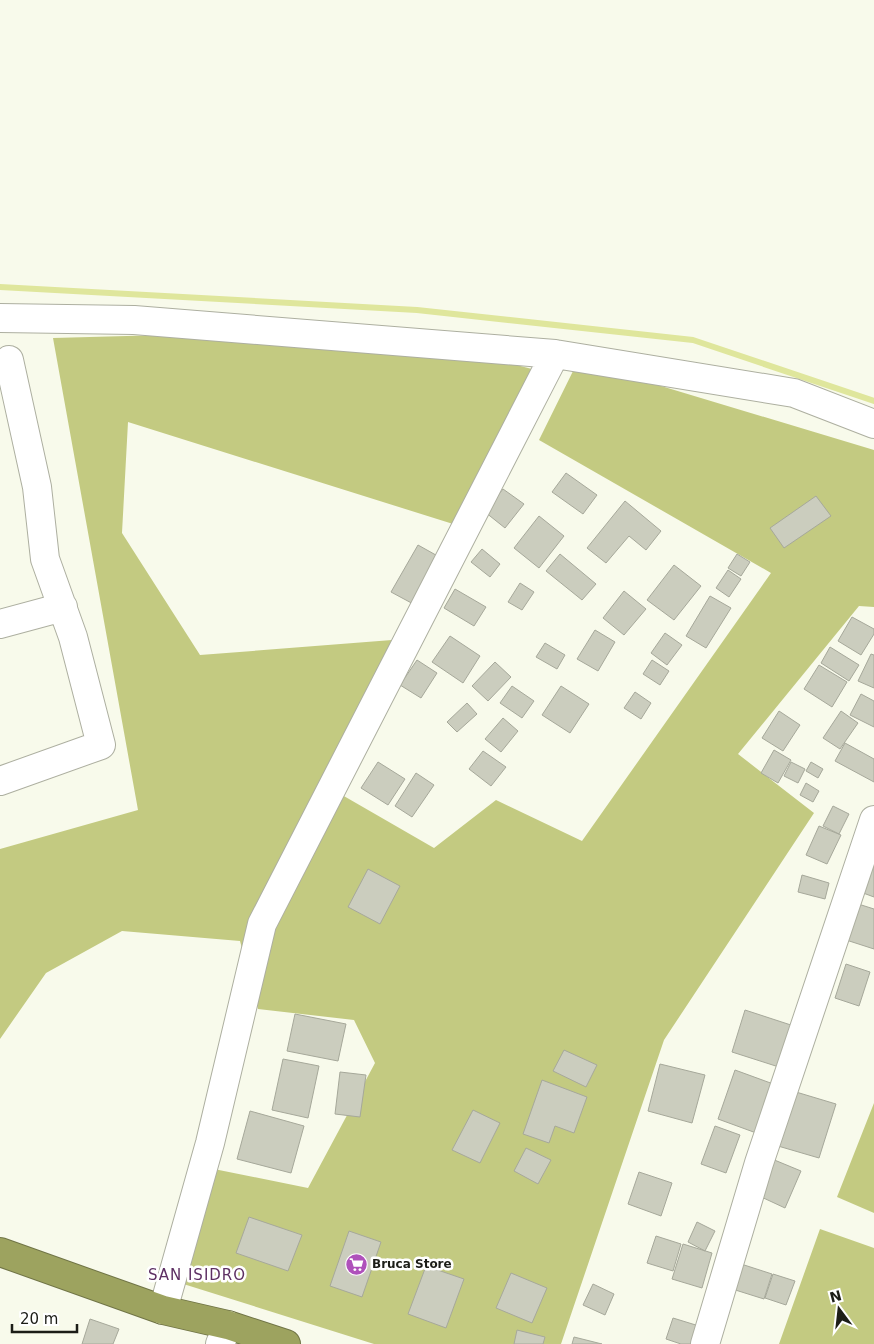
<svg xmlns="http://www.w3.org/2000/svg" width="874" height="1344" viewBox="0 0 874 1344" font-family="'DejaVu Sans',sans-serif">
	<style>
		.forest { fill: #c3ca81 }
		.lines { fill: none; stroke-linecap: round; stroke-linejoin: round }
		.stream { stroke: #dfe69c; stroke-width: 6 }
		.building { fill: #cbcdbe; stroke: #a6a89a }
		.minor-casing { stroke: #adafa0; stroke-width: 30 }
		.highway-casing { stroke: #707446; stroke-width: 30 }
		.minor { stroke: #fff; stroke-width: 28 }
		.highway { stroke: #9da35f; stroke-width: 28 }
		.labels { text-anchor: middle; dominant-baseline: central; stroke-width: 5; stroke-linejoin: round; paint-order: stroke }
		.poi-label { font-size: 12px; font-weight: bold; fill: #1c1d17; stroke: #fff; text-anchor: start }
		.quarter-label { font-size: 15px; letter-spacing: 1px; fill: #5d2f63; stroke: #fff }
	</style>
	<rect width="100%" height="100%" fill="#f8faeb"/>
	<!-- forest -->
	<path class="forest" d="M378,329L551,374L469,529L128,422L122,533L200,655L392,640L323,784L434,848L496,800L582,841L771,573L539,440L578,361L874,450V607L859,606L738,754L814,813L664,1040L561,1344H374L177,1282L209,1168L308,1188L375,1063L354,1020L258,1009L240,941L122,931L46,973L0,1039V849L138,810L53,338Z
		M874,1103V1213L837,1197Z
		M820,1229L874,1248V1344H779Z"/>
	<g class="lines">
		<!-- stream -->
		<path class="stream" d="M0,287L417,310L693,340L874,401"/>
	</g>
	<!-- building -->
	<path class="building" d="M566,473L597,495L583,514L552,492Z
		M503,489L524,504L505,528L485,512Z
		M816,496L831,516L784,548L770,528Z
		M625,501L661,531L646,550L629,536L606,563L587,548Z
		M539,516L564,536L539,568L514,548Z
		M418,545L443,559L417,606L391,592Z
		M482,549L500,564L490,577L471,562Z
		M560,554L596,584L582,600L546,571Z
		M737,554L750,562L741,576L728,568Z
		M674,565L701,586L674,620L647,600Z
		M728,570L741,579L729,597L716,588Z
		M520,583L534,592L522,610L508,602Z
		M455,589L486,607L474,626L444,608Z
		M624,591L646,609L624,635L603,618Z
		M710,596L731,608L706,648L686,636Z
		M852,617L874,629V634L861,655L838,641Z
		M595,630L615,642L598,671L577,659Z
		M665,633L682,645L667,665L651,653Z
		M450,636L480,656L463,683L432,662Z
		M545,643L565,655L557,669L536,657Z
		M830,647L859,665L849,681L821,663Z
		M871,654L874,655V688L858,681Z
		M417,660L437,673L421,698L400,685Z
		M652,660L669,671L660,685L643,674Z
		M495,662L511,677L488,701L472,686Z
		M819,665L847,682L832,707L804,689Z
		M512,686L534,701L522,718L500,703Z
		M561,686L589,704L570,733L542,715Z
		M635,692L651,703L641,719L624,708Z
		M861,694L874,701V727L850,715Z
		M467,703L477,714L457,732L447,722Z
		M779,711L800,725L783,751L762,738Z
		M841,711L858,723L840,749L823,738Z
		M503,718L518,731L501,752L485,739Z
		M845,743L874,759V782L835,761Z
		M774,750L791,760L778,783L761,773Z
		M483,751L506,767L491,786L469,769Z
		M378,762L405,779L388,805L361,788Z
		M791,762L805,769L798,783L784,776Z
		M811,762L823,769L818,778L806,771Z
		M416,773L434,785L412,817L395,806Z
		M806,783L819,791L813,802L800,795Z
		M833,806L849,814L839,834L823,826Z
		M819,826L841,835L827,864L806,855Z
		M874,855V897L855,890Z
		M368,869L400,886L380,924L348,907Z
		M802,875L829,883L825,899L798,892Z
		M852,902L874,909V949L840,938Z
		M846,964L870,972L859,1006L835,998Z
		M745,1010L797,1027L782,1068L732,1052Z
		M295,1014L346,1024L338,1061L287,1051Z
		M564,1050L597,1065L586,1087L553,1071Z
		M283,1059L319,1066L308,1118L272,1110Z
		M660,1064L705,1075L692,1123L648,1111Z
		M735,1070L776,1085L759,1134L718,1119Z
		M340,1072L366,1075L360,1117L335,1114Z
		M542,1080L587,1097L574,1133L555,1126L549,1143L523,1134Z
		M796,1092L836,1104L819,1158L778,1146Z
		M473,1110L500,1123L480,1163L452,1150Z
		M250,1111L304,1126L291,1173L237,1159Z
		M715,1126L740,1135L726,1173L701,1164Z
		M526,1148L551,1160L538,1184L514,1171Z
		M772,1159L801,1171L785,1208L757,1195Z
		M639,1172L672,1183L661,1216L628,1204Z
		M249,1217L302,1235L288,1271L236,1253Z
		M697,1222L715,1231L705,1251L688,1242Z
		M349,1231L381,1242L362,1297L330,1286Z
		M656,1236L681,1244L673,1271L647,1263Z
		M683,1244L712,1253L702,1288L672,1279Z
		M738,1263L772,1274L764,1299L729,1288Z
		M426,1266L464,1279L446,1328L408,1314Z
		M511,1273L547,1288L532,1323L496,1308Z
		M773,1274L795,1281L786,1305L765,1298Z
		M593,1284L614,1294L605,1315L583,1305Z
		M673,1318L699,1326L693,1344H681L666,1339Z
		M90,1319L119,1329L113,1344H82Z
		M517,1330L545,1337L543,1344H514Z
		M574,1337L602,1344H572Z"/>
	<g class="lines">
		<defs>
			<path id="minor" d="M0,318L134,320L555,354L262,924L210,1143L163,1310
				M555,354L794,393L874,424
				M0,624L63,607
				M0,781L101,745L73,637L45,559L37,487L9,360
				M220,1344L228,1325
				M705,1344L759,1163L874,820"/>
			<path id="highway" d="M0,1252L163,1310L228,1325L286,1344"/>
		</defs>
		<!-- minor casing -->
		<use href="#minor" class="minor-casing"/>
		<!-- highway casing -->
		<use href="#highway" class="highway-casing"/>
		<!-- minor -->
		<use href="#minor" class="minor"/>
		<!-- highway -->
		<use href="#highway" class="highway"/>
	</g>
	<!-- icons -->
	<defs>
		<symbol id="supermarket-disc" viewBox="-11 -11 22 22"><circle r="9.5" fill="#af51bb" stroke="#fff"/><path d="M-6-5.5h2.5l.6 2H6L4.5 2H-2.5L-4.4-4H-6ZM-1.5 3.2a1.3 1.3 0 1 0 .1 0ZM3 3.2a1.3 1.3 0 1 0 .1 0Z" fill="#fff"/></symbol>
	</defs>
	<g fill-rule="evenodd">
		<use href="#supermarket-disc" x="344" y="1252" width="25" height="25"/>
	</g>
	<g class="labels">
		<!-- poi labels -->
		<g class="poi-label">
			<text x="372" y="1264">Bruca Store</text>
		</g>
		<!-- quarter labels -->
		<g class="quarter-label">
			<text x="197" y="1275">SAN ISIDRO</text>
		</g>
	</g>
	<!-- north arrow -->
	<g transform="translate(839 1309) rotate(345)" stroke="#ffffff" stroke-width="4" paint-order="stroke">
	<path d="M0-4L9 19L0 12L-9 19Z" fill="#1c1d17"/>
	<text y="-8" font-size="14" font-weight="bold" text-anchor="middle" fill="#1c1d17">N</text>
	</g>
	<!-- scale -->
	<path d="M12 1324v8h65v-8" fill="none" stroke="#1c1d17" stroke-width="2.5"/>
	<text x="20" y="1324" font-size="15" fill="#1c1d17" stroke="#ffffff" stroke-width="4" paint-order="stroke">20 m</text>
</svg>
